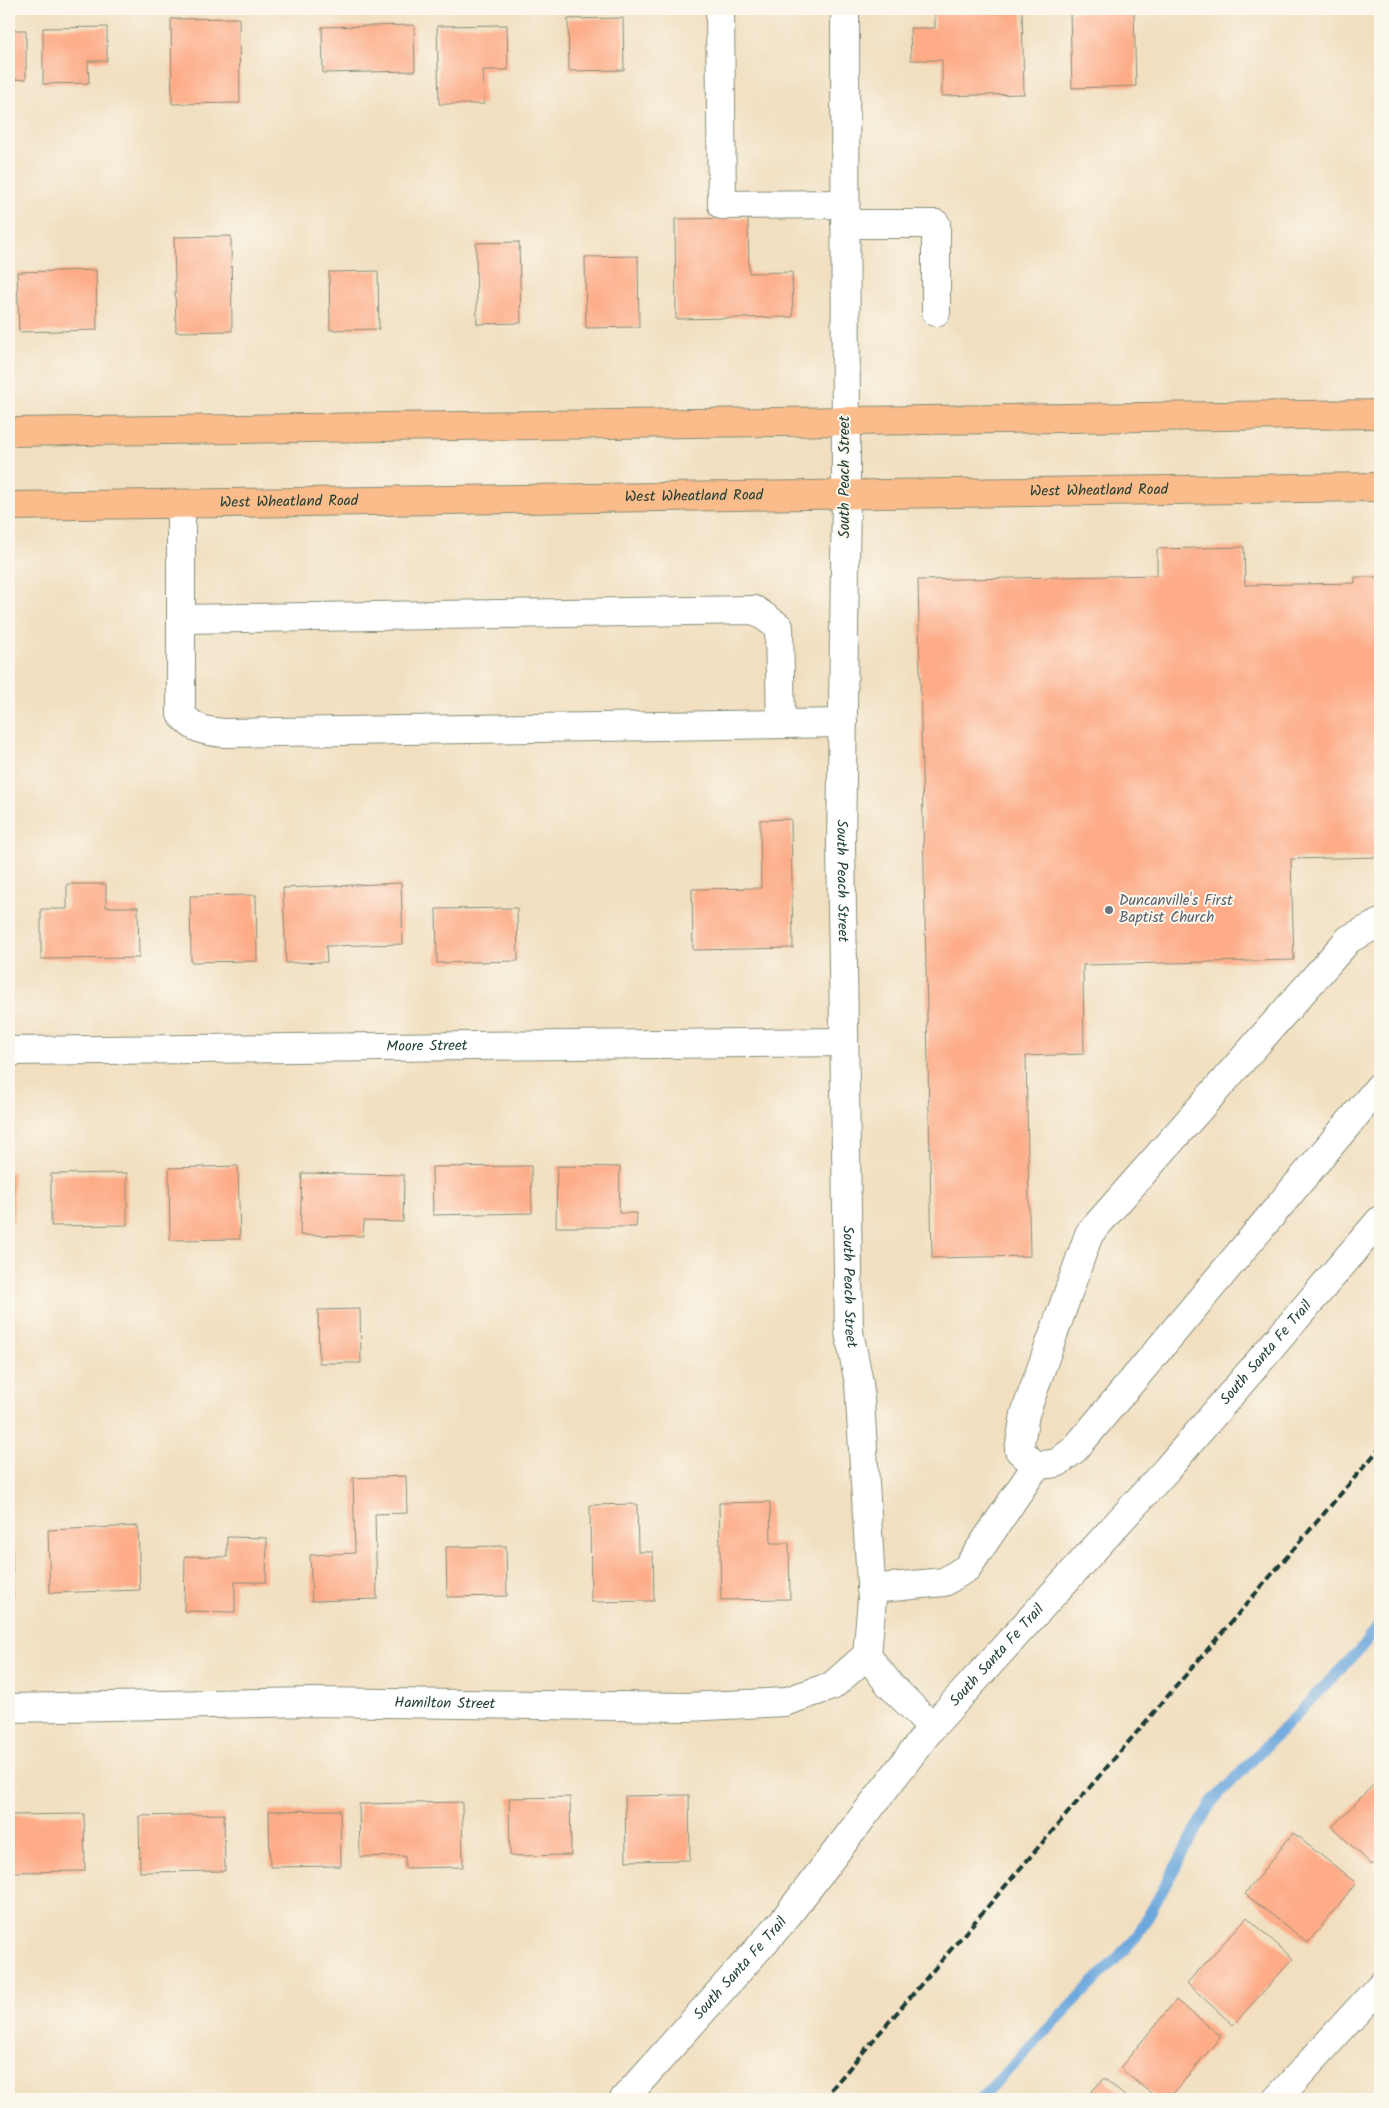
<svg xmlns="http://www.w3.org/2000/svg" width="1389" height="2108" viewBox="0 0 1389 2108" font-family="Kalam,sans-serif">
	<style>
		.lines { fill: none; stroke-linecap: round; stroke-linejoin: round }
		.stream { stroke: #6ca7dd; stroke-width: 11 }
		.building { fill: #fdac87 }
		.minor-casing { stroke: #888e7a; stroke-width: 30 }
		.major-casing { stroke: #888e7a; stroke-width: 30 }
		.minor { stroke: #fff; stroke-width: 28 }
		.major { stroke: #f9bc8a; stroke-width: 28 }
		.rail { stroke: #1f3d34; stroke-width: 4; stroke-dasharray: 8 4; stroke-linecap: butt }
		.worship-dot { fill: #6b7280; stroke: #fbf7ec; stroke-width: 2 }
		.labels { text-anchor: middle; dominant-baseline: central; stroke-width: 4; stroke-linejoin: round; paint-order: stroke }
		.street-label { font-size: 15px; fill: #1f3d34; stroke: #fbf7ec }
		.worship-label { font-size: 15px; fill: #5b616d; stroke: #fbf7ec; text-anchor: start }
	</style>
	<rect width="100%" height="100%" fill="#fbf7ec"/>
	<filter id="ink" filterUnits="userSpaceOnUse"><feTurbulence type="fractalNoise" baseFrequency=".02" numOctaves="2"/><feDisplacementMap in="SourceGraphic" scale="10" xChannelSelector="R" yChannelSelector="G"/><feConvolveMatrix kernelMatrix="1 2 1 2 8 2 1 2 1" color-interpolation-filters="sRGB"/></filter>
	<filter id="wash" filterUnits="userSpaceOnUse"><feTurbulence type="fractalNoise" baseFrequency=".0096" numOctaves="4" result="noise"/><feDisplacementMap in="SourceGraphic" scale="20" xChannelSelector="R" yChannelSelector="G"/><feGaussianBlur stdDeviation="1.12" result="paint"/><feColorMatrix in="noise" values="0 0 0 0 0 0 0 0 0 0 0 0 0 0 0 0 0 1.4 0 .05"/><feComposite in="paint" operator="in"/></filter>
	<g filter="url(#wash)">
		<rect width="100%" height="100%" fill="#f1dfc0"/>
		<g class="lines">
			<!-- stream -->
			<path class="stream" d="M980,2099L1136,1938L1211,1803L1367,1642L1380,1623"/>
		</g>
		<g id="blocks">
			<!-- building -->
			<path class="building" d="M1022,10L1024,94L942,96V60H911L910,28H935V12Z
				M1134,11L1136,86L1072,88L1070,12Z
				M239,18L240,103L172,104L171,19Z
				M623,18L624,70L569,71L568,19Z
				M414,25L415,71L323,73L322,27Z
				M507,25L508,70H483L484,104H439L437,26Z
				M107,27V61H88L89,83L43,84V28Z
				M9,30H26V79L9,80Z
				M748,218L749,273L792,272L793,317L676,319L675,219Z
				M231,236L232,331L176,332L174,237Z
				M519,242L521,323L477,324L476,243Z
				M638,256L639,327L586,328L585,257Z
				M96,270L97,330L19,332L17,272Z
				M378,271L379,329L330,330L329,272Z
				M1244,547L1245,585L1355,583V577H1380V857L1291,859L1294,960L1083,965L1084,1054L1026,1056L1030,1256L932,1258L918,580L1157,575V549Z
				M791,819L793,948L693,950L692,889L761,888L760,820Z
				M401,883L403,944L326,946L327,962L286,963L283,888Z
				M67,884H106V907H138L139,958L41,959V909H67Z
				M256,895L257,961L191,962L190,896Z
				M517,908L518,961L437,963L436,909Z
				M238,1166L240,1239L170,1240L169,1168Z
				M531,1166L532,1213L433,1215L432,1167Z
				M557,1166L620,1167L619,1213H637L636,1227H556Z
				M9,1172H13L14,1222H9Z
				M127,1173V1225L51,1226V1174Z
				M302,1173L404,1175L403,1222L364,1221L363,1236L300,1235Z
				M360,1309L361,1363H319L318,1310Z
				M406,1476L407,1513L375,1514L377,1599L312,1601L310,1555L355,1553L353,1478Z
				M770,1502L771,1543H789L790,1599L721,1600L719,1503Z
				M637,1504L638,1552H653L654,1601L591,1602L590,1505Z
				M138,1526L140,1590L50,1593L48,1530Z
				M227,1537L267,1538L266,1582H235V1612L184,1611L185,1556L227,1557Z
				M506,1546L507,1596L447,1597L446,1547Z
				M9,1550H12L13,1596L9,1597Z
				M1380,1778V1857L1372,1865L1332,1827Z
				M689,1795L690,1860L626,1861L625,1796Z
				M570,1797L571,1855L510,1856L509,1798Z
				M462,1802L463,1867L405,1868V1856L360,1857L359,1804Z
				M340,1810L341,1866L270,1867L269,1811Z
				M84,1814L85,1871L9,1872V1815Z
				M224,1814L225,1871L140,1872L139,1816Z
				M1293,1833L1356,1883L1308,1943L1245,1894Z
				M1247,1917L1293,1959L1233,2025L1187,1983Z
				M1176,2000L1221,2036L1169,2099H1158L1120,2068Z
				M1104,2078L1128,2099H1085Z"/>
		</g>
	</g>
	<g filter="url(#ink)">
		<use href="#blocks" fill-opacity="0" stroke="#888e7a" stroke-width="1"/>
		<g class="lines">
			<defs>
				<g id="minor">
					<path d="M720,9L722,205L845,204"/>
					<path id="s1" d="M845,9L846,495L841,846L849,1332L859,1383L872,1599L867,1655L889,1684L932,1727"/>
					<path d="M845,224H936V312"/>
					<path d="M181,504V714C195,730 204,731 224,733L843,723"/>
					<path d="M181,619L755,610L779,627L781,724"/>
					<path d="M1380,923L1349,939L1089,1234L1025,1414L1019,1450L1036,1466L1057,1463L1075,1449L1380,1086"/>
					<path id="s2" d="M9,1051L844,1042"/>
					<path d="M871,1589L944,1582L967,1568L1036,1466"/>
					<path id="s3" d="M9,1708L313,1702L688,1707L784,1702L832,1686L867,1655"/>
					<path id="s4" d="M624,2099L783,1921L932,1727L1167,1469L1380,1220"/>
					<path d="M1277,2099L1380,1986"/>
				</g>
				<g id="major">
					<path d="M9,432L1380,414"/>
					<path id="s5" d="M9,506L1380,487"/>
				</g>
			</defs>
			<!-- minor casing -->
			<use href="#minor" class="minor-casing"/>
			<!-- major casing -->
			<use href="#major" class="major-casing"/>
			<!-- minor -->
			<use href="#minor" class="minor"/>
			<!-- major -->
			<use href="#major" class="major"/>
			<!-- rail -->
			<path class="rail" d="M823,2099L1380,1448"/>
		</g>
	</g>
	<!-- markers -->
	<circle class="worship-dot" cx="1109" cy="910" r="5"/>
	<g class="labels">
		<!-- street labels -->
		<g class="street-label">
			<text transform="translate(845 477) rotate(-90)">South Peach Street</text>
			<text stroke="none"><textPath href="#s5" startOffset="1090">West Wheatland Road</textPath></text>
			<text stroke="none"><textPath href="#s5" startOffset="685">West Wheatland Road</textPath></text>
			<text stroke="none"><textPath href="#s5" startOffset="280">West Wheatland Road</textPath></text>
			<text stroke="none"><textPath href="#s1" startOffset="872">South Peach Street</textPath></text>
			<text stroke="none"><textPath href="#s2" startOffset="418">Moore Street</textPath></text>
			<text stroke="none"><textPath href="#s1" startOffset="1278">South Peach Street</textPath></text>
			<text stroke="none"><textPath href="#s4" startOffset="985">South Santa Fe Trail</textPath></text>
			<text stroke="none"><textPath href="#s4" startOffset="580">South Santa Fe Trail</textPath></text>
			<text stroke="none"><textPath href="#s3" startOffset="436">Hamilton Street</textPath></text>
			<text stroke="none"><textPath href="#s4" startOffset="175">South Santa Fe Trail</textPath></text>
		</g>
		<!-- worship labels -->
		<g class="worship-label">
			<text x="1119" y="901">Duncanville's First<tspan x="1119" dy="17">Baptist Church</tspan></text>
		</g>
	</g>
	<!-- margin -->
	<rect width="1389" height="2108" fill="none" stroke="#fbf7ec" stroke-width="30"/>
</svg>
